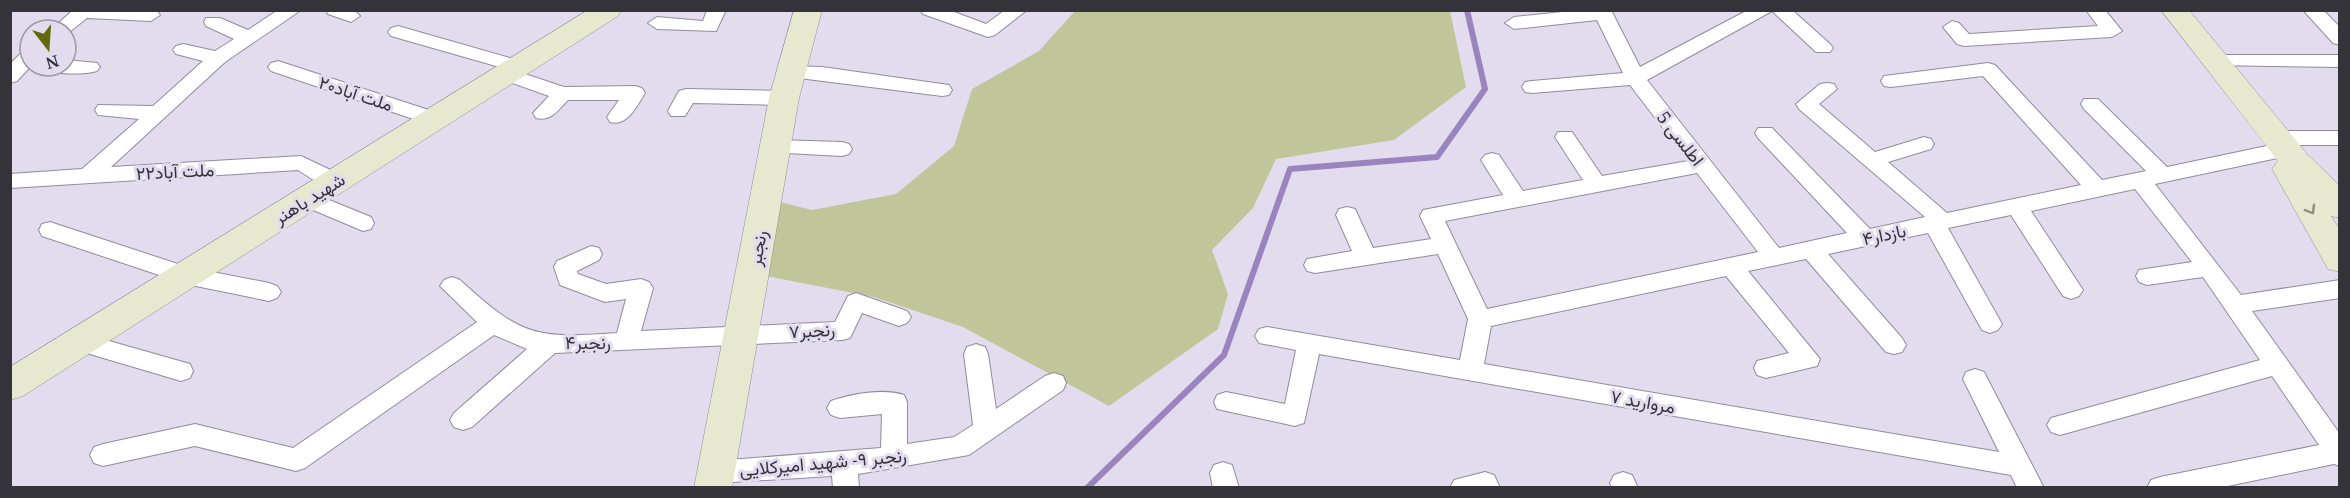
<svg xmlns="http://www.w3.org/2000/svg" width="2350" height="498" viewBox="0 0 2350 498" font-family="'Noto Serif',Vazirmatn,serif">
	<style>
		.green { fill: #c0c69a }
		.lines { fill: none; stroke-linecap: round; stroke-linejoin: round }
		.stream { stroke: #9a84bd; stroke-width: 6 }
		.street-casing { stroke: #918b9c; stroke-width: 2 }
		.secondary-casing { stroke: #918b9c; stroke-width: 1 }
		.street { fill: #fff; fill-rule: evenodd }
		.secondary { fill: #e6e8cf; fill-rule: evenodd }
		.oneway { stroke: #8e8e84 }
		.labels { text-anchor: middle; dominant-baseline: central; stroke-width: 6; stroke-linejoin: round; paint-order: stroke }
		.street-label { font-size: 18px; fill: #35333a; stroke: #e2dcee }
	</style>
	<rect width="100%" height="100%" fill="#e2dcee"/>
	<!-- green -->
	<path class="green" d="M1075,11H1450L1466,87L1394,140L1276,159L1253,208L1212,250L1228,294L1218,329L1109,406L963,327L874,297L746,272L760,197L812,210L896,194L954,146L972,89L1039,51Z"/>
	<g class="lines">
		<!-- stream -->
		<path class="stream" d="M1087,488L1224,355L1290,169L1437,157L1485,89L1467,10"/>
		<defs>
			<path id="street" d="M73,10H156L160,15L151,21L87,18L67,34L66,30H51Z
				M278,10H301L225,62L111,167L301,156L343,176L346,181L343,186C327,191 311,178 298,170L10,188V174L82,169L139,119L98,115L95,110L98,105L153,106L203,61L176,54L173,50L176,46L183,44L215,51L234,39L206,26L204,22L206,18H220L248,30Z
				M326,10H354L360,16L351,22L328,14Z
				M707,10H726L716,31L657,29L648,23L657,17L703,21Z
				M921,10H949L986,24L1005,10H1027L995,35L988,37L923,14Z
				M1581,10H1611L1640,67L1748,10H1792L1830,44L1833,48L1830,52H1816L1772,11L1647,80L1779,248L1847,233L1758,138L1755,133L1758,128H1772L1870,229L1925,217L1799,109L1796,104L1820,84L1827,83L1834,84L1837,89L1819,104L1875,152L1924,137L1931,139L1934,144L1931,149L1888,162L1947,213L2081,185L1983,76L1891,87L1884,86L1881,81L1884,76L1988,63L1995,65L2102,180L2146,171L2084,109L2081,104L2084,99H2098L2167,167L2276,144L2269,138L2272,133L2279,131H2340V145H2295L2297,149L2294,154L2287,156L2155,184L2241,295L2340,280V298L2252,311L2340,434V466L2334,464L2218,488H2147L2151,480L2160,477L2319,445L2272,376L2060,435L2051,432L2047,425L2051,418L2260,360L2203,277L2147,285L2139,282L2136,276L2139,270L2192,262L2135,189L2031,211L2083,290L2079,296L2071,299L2063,296L2011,215L1948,228L2002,324L1998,330L1990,333L1982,330L1928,233L1828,254L1902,338L1906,345L1902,352L1894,354L1886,352L1806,259L1748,271L1820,359L1817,366L1766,378L1757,375L1754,368L1757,361L1789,353L1726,276L1491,326L1484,364L1999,452L1963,379L1966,372L1975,369L1984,372L2044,488H2017L2011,475L1319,354L1304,423L1295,426L1217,409L1214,402L1217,395L1226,392L1285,404L1296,350L1259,343L1255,336L1259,329L1267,327L1460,360L1468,319L1438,254L1315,273L1307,271L1304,265L1307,259L1352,251L1336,215L1339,209L1347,207L1355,209L1373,248L1431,239L1420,216L1423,210L1503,195L1481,160L1485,155L1492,153L1499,155L1523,191L1583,180L1555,137L1558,132H1572L1602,176L1688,161L1630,85L1532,93L1525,92L1522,87L1525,82L1532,81L1623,73L1597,20L1514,29L1505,23L1514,17ZM1697,173L1758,252L1487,309L1445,221Z
				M2086,10H2105L2122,31L2112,37L1964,46L1957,44L1943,27L1952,21L1959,23L1969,34L2098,26Z
				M2303,10H2323L2340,27V45L2333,43Z
				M398,26L524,62L527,66L519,72L564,87L635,86L642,88L645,93C637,106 627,127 610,122L607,117L619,100H568C558,110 551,122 536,118L533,113L549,96L498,78L495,74L503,68L391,36L388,32L391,28Z
				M30,49L31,66L17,81L10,83V64L23,51Z
				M2216,55H2340V67L2209,65L2206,61L2209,57Z
				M66,60L97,63L100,67L97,71C82,75 58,74 43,70L40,66H66Z
				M278,61L441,114L444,119L441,124L434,126L271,71L268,67L271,63Z
				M790,66L822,67L942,84L949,85L952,90L949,95L942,96L783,76L780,72L783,68Z
				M686,89L784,91L791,93L794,98L791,103L784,105L693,103L685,116H671L668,111L679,91Z
				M775,140L842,142L849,144L852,149L849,154L842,156L768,152L765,147L768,142Z
				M307,191L371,217L374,223L371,229L363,231L299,204L296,199L299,194Z
				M50,222L187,267L269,283L277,286L281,292L277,298L269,301L186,284L42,236L39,230L42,224Z
				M591,246L599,248L602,254L599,260L577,271L578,274L606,284L641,279L649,282L653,288L641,331L835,322L848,296L856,293L907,311L911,317L907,323L899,326L862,313L850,338L842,340L555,353L472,427L463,430L454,427L450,420L454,413L527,349L494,335L305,468L296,471L195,446L103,466L94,463L90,455L94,447L103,444L195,424L293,448L477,322L440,286L444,280L452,277L460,280C521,336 535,339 617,333L626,299L605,302L560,285L554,267L557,261Z
				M81,333L190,364L193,371L190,378L181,381L73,349L69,342L73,335Z
				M976,344L985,347L988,354L996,409L1045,376L1054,373L1063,376L1066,383L1063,390L969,455L858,474L859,488H833L832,476L716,483L707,480L703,472L707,464L716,461L881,448L882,414L840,418L831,415L827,408L831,401C850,394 884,388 904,395L907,402V444L954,437L973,425L964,354L967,347Z
				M1223,462L1232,465L1239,488H1213L1210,473L1214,465Z
				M1485,472L1494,475L1500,488H1450L1454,480Z
				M1623,472L1632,475L1638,488H1612L1610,483L1614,475Z"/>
			<path id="secondary" d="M588,10H621L618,16L23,396L10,400V367Z
				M794,10H822L799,98L732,488H694L769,98Z
				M2161,10H2189L2307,154L2340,186V218L2331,216L2340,230V272L2328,269L2272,169L2278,161Z"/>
		</defs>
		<!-- street casing -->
		<use href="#street" class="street-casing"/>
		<!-- secondary casing -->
		<use href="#secondary" class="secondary-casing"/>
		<!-- street -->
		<use href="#street" class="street"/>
		<!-- secondary -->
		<use href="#secondary" class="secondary"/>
	</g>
	<!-- one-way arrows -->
	<defs><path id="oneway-chevron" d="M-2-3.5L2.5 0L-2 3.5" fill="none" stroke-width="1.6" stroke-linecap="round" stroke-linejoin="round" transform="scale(1.5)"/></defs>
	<use class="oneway" href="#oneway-chevron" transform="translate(2311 210) rotate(60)"/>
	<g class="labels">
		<!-- street labels -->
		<g class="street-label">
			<text transform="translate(356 93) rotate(18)">ملت آباد۲۰</text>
			<text transform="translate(1681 138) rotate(52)">اطلسی 5</text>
			<text transform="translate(175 171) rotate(-3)">ملت آباد۲۲</text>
			<text transform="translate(309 198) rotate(-32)">شهید باهنر</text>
			<text transform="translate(1884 234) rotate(-12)">بازدار۴</text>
			<text transform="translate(757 248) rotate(-80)">رنجبر</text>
			<text transform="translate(812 330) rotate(-3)">رنجبر۷</text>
			<text x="588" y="342">رنجبر۴</text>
			<text transform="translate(1643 401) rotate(10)">مروارید ۷</text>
			<text transform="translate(823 462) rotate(-5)">رنجبر ۹- شهید امیرکلایی</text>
		</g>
	</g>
	<!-- border -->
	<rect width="2350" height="498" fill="none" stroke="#35333a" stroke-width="24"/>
	<!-- north arrow -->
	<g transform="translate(48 48) rotate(163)"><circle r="28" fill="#e2dcee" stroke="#9d98a6" stroke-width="1.5"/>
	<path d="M0-4.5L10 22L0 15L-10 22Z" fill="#636a0c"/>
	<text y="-9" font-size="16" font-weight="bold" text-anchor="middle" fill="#35333a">N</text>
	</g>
</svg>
